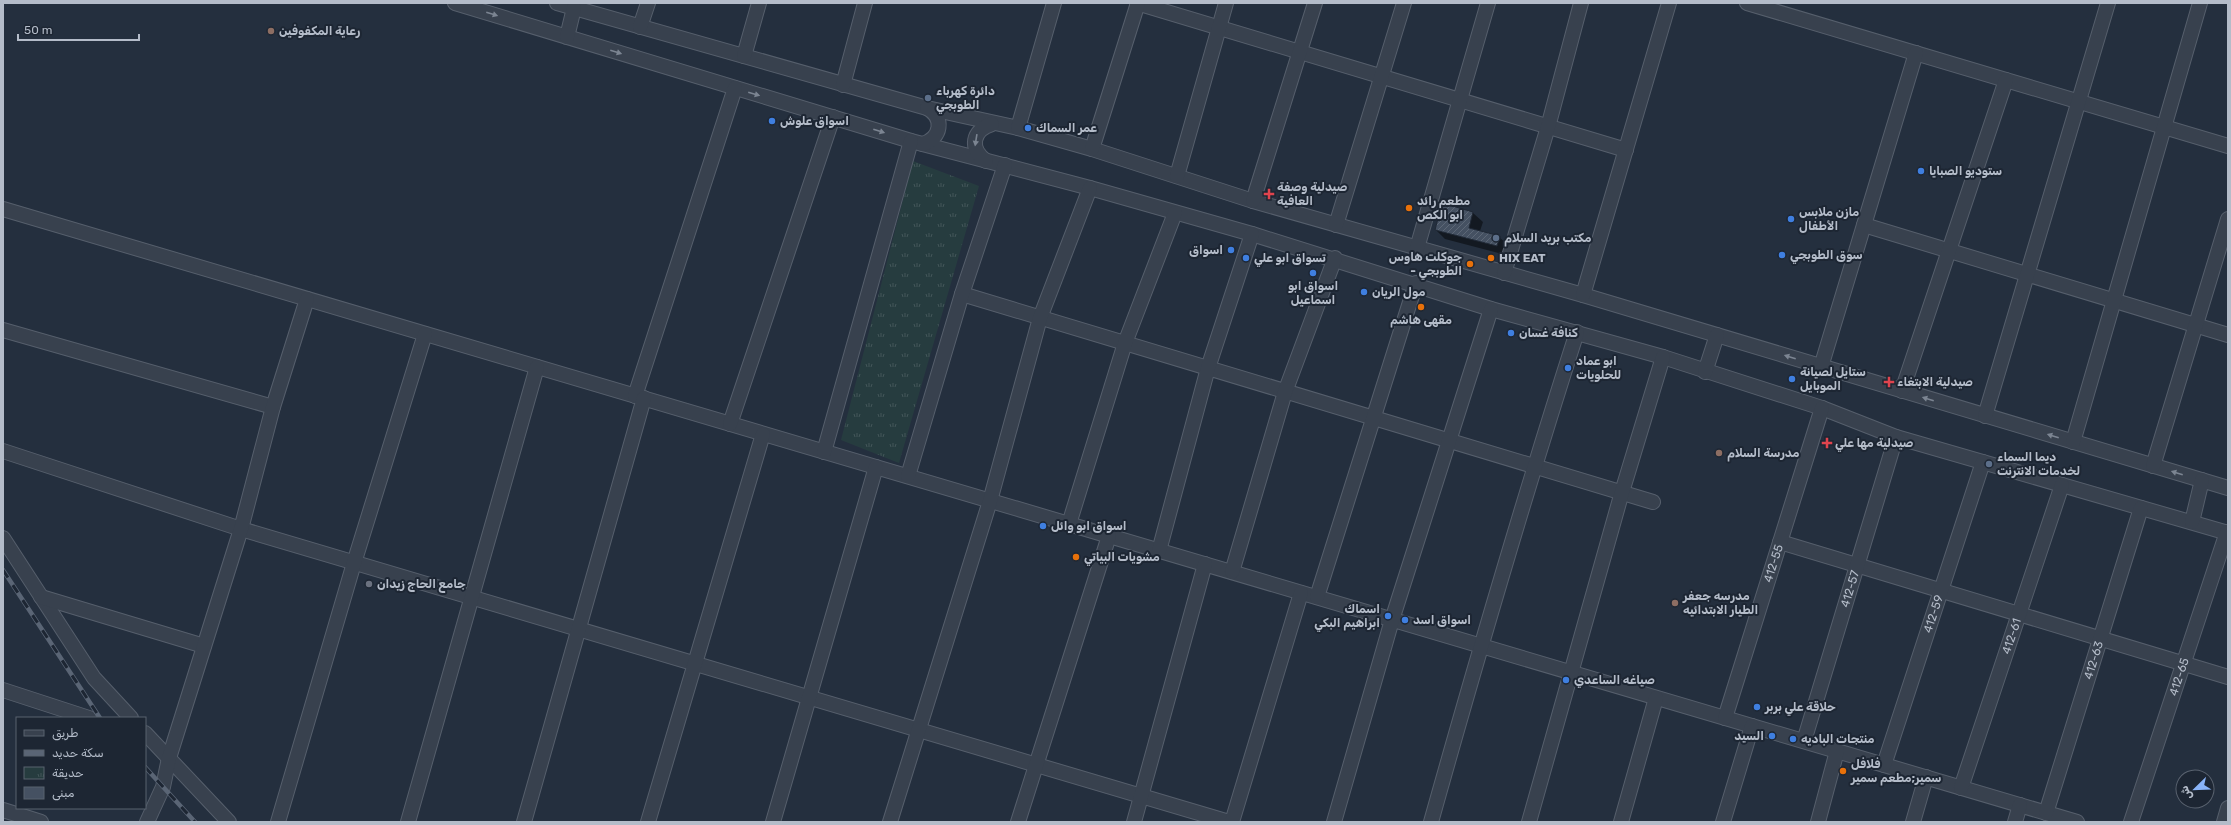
<svg xmlns="http://www.w3.org/2000/svg" width="2231" height="825" viewBox="0 0 2231 825" font-family="Rubik,Cairo,sans-serif">
	<style>
		.park { fill: url(#park-tufts) }
		.shadow { fill: #0007 }
		.building { fill: url(#building-hatch); stroke: #1f2835 }
		.lines { fill: none; stroke-linecap: round; stroke-linejoin: round }
		.street-casing { stroke: #565f6c; stroke-width: 16 }
		.street { stroke: #38414e; stroke-width: 14 }
		.rail-casing { stroke: #5a6575; stroke-width: 4.5 }
		.rail { stroke: #1d2633; stroke-width: 3; stroke-dasharray: 9; stroke-linecap: butt }
		.oneway { fill: #7c8592 }
		.education-dot { fill: #8d6e63; stroke: #1d2633; stroke-width: 1.5 }
		.service-dot { fill: #5c6f8a; stroke: #1d2633; stroke-width: 1.5 }
		.shop-dot { fill: #3f7fe0; stroke: #1d2633; stroke-width: 1.5 }
		.health-dot { fill: #e0444e; stroke: #1d2633; stroke-width: 1.5 }
		.food-dot { fill: #e8710a; stroke: #1d2633; stroke-width: 1.5 }
		.worship-dot { fill: #6b7280; stroke: #1d2633; stroke-width: 1.5 }
		.labels { text-anchor: middle; dominant-baseline: central; stroke-width: 4; stroke-linejoin: round; paint-order: stroke }
		.poi-label { font-size: 12px; font-weight: bold; fill: #b4bcc9; stroke: #1d2633; text-anchor: start }
		.street-label { font-size: 12px; fill: #b4bcc9; stroke: #1d2633 }
	</style>
	<defs>
		<pattern id="park-tufts" width="24" height="20" patternUnits="userSpaceOnUse"><rect width="24" height="20" fill="#263c3f"/><path d="M3 7l-1-3M5 7V3M7 7l1-3M15 17l-1-3M17 17v-4M19 17l1-3" fill="none" stroke="#435659"/></pattern>
		<pattern id="building-hatch" width="6" height="6" patternUnits="userSpaceOnUse"><rect width="6" height="6" fill="#455162"/><path d="M-1 1l2-2M0 6l6-6M5 7l2-2" fill="none" stroke="#5d6877"/></pattern>
	</defs>
	<rect width="100%" height="100%" fill="#242f3e"/>
	<!-- park -->
	<path class="park" d="M913,161L979,186L899,463L841,440Z"/>
	<!-- shadow -->
	<path class="shadow" d="M1442,204L1473,213L1483,222L1480,231L1499,237L1509,246L1506,255L1445,239L1436,230Z"/>
	<!-- building -->
	<path class="building" d="M1442,203L1473,212L1469,228L1500,236L1497,246L1435,230Z"/>
	<g class="lines">
		<defs>
			<g id="street">
				<path d="M455,3L911,141L1090,188L1252,234L1491,309L1663,357L1822,408L1896,437L2228,533"/>
				<path d="M557,3L927,108L1018,128L1092,149L1253,201L1583,295L2228,488"/>
				<path d="M1137,3L1626,150"/>
				<path d="M1747,3L2228,146"/>
				<path d="M640,27L648,3"/>
				<path d="M567,37L574,8"/>
				<path d="M744,56L759,3"/>
				<path d="M843,85L865,3"/>
				<path d="M1018,128L1054,3"/>
				<path d="M923,144C941,138 945,118 927,108"/>
				<path d="M1092,149L1138,3"/>
				<path d="M986,161C969,149 972,130 992,124"/>
				<path d="M1177,176L1226,3"/>
				<path d="M1253,201L1315,3"/>
				<path d="M3,209L2077,822"/>
				<path d="M1336,225L1404,3"/>
				<path d="M1864,225L2228,335"/>
				<path d="M1417,248L1488,3"/>
				<path d="M1504,273L1548,127L1581,3"/>
				<path d="M962,294L1653,502"/>
				<path d="M1583,295L1669,3"/>
				<path d="M3,330L273,407"/>
				<path d="M1821,367L1916,53"/>
				<path d="M1705,372L1717,335"/>
				<path d="M1902,391L2006,80"/>
				<path d="M635,396L735,88"/>
				<path d="M1985,416L2108,3"/>
				<path d="M730,424L833,117"/>
				<path d="M2073,442L2200,3"/>
				<path d="M3,451L241,529L1229,822"/>
				<path d="M824,452L911,141"/>
				<path d="M2153,466L2228,219"/>
				<path d="M908,476L962,294L1005,165"/>
				<path d="M2192,522L2202,480"/>
				<path d="M1069,524L1125,343L1175,213"/>
				<path d="M3,538L94,678L131,718"/>
				<path d="M1780,542L2228,677"/>
				<path d="M1159,551L1208,368L1252,234"/>
				<path d="M1232,572L1285,392L1335,258"/>
				<path d="M41,597L204,646"/>
				<path d="M1317,597L1416,283"/>
				<path d="M3,690L89,718"/>
				<path id="s1" d="M1725,718L1822,408"/>
				<path d="M145,733L229,822"/>
				<path id="s2" d="M1804,741L1896,437"/>
				<path id="s3" d="M1884,765L1983,462"/>
				<path id="s4" d="M1961,788L2062,485"/>
				<path d="M3,810L41,822"/>
				<path id="s5" d="M2046,813L2141,508"/>
				<path d="M147,822L163,787L169,758L241,529L273,407L307,299"/>
				<path d="M278,822L354,563L425,334"/>
				<path d="M408,822L537,367"/>
				<path d="M524,822L644,398"/>
				<path d="M648,822L763,434"/>
				<path d="M773,822L876,467"/>
				<path d="M890,822L990,501L1040,318L1090,188"/>
				<path d="M1018,822L1109,536"/>
				<path d="M1134,822L1205,564"/>
				<path d="M1232,822L1301,593"/>
				<path d="M1334,822L1392,620L1491,309"/>
				<path d="M1431,822C1477,658 1525,494 1577,332"/>
				<path d="M1529,822L1622,492L1663,357"/>
				<path d="M1621,822L1656,698"/>
				<path d="M1723,822L1752,726"/>
				<path d="M1818,822L1837,751"/>
				<path d="M1913,822L1926,777"/>
				<path d="M2015,822L2020,805"/>
				<path id="s6" d="M2131,822L2227,532"/>
				<path d="M2224,822L2228,808"/>
			</g>
		</defs>
		<!-- street casing -->
		<use href="#street" class="street-casing"/>
		<!-- street -->
		<use href="#street" class="street"/>
		<defs>
			<path id="rail" d="M3,570L100,718
				M145,767L195,822"/>
		</defs>
		<!-- rail casing -->
		<use href="#rail" class="rail-casing"/>
		<!-- rail -->
		<use href="#rail" class="rail"/>
	</g>
	<!-- one-way arrows -->
	<defs><path id="oneway-solid" d="M-6-.8H1V-3.2L6.5 0L1 3.2V.8H-6Z"/></defs>
	<g class="oneway">
		<use href="#oneway-solid" transform="translate(492 14) rotate(17)"/>
		<use href="#oneway-solid" transform="translate(616 52) rotate(17)"/>
		<use href="#oneway-solid" transform="translate(754 94) rotate(16)"/>
		<use href="#oneway-solid" transform="translate(879 131) rotate(18)"/>
		<use href="#oneway-solid" transform="translate(976 140) rotate(99)"/>
		<use href="#oneway-solid" transform="translate(1790 357) rotate(-163)"/>
		<use href="#oneway-solid" transform="translate(1928 399) rotate(-163)"/>
		<use href="#oneway-solid" transform="translate(2053 436) rotate(-163)"/>
		<use href="#oneway-solid" transform="translate(2177 473) rotate(-163)"/>
	</g>
	<!-- markers -->
	<g class="education-dot">
		<circle cx="271" cy="31" r="4"/>
		<circle cx="1719" cy="453" r="4"/>
		<circle cx="1675" cy="603" r="4"/>
	</g>
	<g class="service-dot">
		<circle cx="928" cy="98" r="4"/>
		<circle cx="1496" cy="238" r="4"/>
		<circle cx="1989" cy="464" r="4"/>
	</g>
	<g class="shop-dot">
		<circle cx="772" cy="121" r="4"/>
		<circle cx="1028" cy="128" r="4"/>
		<circle cx="1921" cy="171" r="4"/>
		<circle cx="1791" cy="219" r="4"/>
		<circle cx="1231" cy="250" r="4"/>
		<circle cx="1782" cy="255" r="4"/>
		<circle cx="1246" cy="258" r="4"/>
		<circle cx="1313" cy="273" r="4"/>
		<circle cx="1364" cy="292" r="4"/>
		<circle cx="1511" cy="333" r="4"/>
		<circle cx="1568" cy="368" r="4"/>
		<circle cx="1792" cy="379" r="4"/>
		<circle cx="1043" cy="526" r="4"/>
		<circle cx="1388" cy="616" r="4"/>
		<circle cx="1405" cy="620" r="4"/>
		<circle cx="1566" cy="680" r="4"/>
		<circle cx="1757" cy="707" r="4"/>
		<circle cx="1772" cy="736" r="4"/>
		<circle cx="1793" cy="739" r="4"/>
	</g>
	<g class="health-dot">
		<path d="M1267 188h4v4h4v4h-4v4h-4v-4h-4v-4h4z"/>
		<path d="M1887 376h4v4h4v4h-4v4h-4v-4h-4v-4h4z"/>
		<path d="M1825 437h4v4h4v4h-4v4h-4v-4h-4v-4h4z"/>
	</g>
	<g class="food-dot">
		<circle cx="1409" cy="208" r="4"/>
		<circle cx="1491" cy="258" r="4"/>
		<circle cx="1470" cy="264" r="4"/>
		<circle cx="1421" cy="307" r="4"/>
		<circle cx="1076" cy="557" r="4"/>
		<circle cx="1843" cy="771" r="4"/>
	</g>
	<circle class="worship-dot" cx="369" cy="584" r="4"/>
	<g class="labels">
		<!-- poi labels -->
		<g class="poi-label">
			<text x="279" y="31">رعاية المكفوفين</text>
			<text x="936" y="91">دائرة كهرباء<tspan x="936" dy="14">الطوبجي</tspan></text>
			<text x="780" y="121">اسواق علوش</text>
			<text x="1036" y="128">عمر السماك</text>
			<text x="1929" y="171">ستوديو الصبايا</text>
			<text x="1277" y="187">صيدلية وصفة<tspan x="1277" dy="14">العافية</tspan></text>
			<text x="1417" y="201">مطعم رائد<tspan x="1417" dy="14">ابو الكص</tspan></text>
			<text x="1799" y="212">مازن ملابس<tspan x="1799" dy="14">الأطفال</tspan></text>
			<text x="1504" y="238">مكتب بريد السلام</text>
			<text x="1223" y="250" text-anchor="end">اسواق</text>
			<text x="1790" y="255">سوق الطوبجي</text>
			<text x="1462" y="257" text-anchor="end">جوكلت هاوس<tspan x="1462" dy="14">- الطوبجي</tspan></text>
			<text x="1254" y="258">تسواق ابو علي</text>
			<text x="1499" y="258">HIX EAT</text>
			<text x="1313" y="286" text-anchor="middle">اسواق ابو<tspan x="1313" dy="14">اسماعيل</tspan></text>
			<text x="1372" y="292">مول الريان</text>
			<text x="1421" y="320" text-anchor="middle">مقهى هاشم</text>
			<text x="1519" y="333">كنافة غسان</text>
			<text x="1576" y="361">ابو عماد<tspan x="1576" dy="14">للحلويات</tspan></text>
			<text x="1800" y="372">ستايل لصيانة<tspan x="1800" dy="14">الموبايل</tspan></text>
			<text x="1897" y="382">صيدلية الابتغاء</text>
			<text x="1835" y="443">صيدلية مها علي</text>
			<text x="1727" y="453">مدرسة السلام</text>
			<text x="1997" y="457">ديما السماء<tspan x="1997" dy="14">لخدمات الانترنت</tspan></text>
			<text x="1051" y="526">اسواق ابو وائل</text>
			<text x="1084" y="557">مشويات البياتي</text>
			<text x="377" y="584">جامع الحاج زيدان</text>
			<text x="1683" y="596">مدرسه جعفر<tspan x="1683" dy="14">الطيار الابتدائيه</tspan></text>
			<text x="1380" y="609" text-anchor="end">اسماك<tspan x="1380" dy="14">ابراهيم البكي</tspan></text>
			<text x="1413" y="620">اسواق اسد</text>
			<text x="1574" y="680">صياغه الساعدي</text>
			<text x="1765" y="707">حلاقة علي بربر</text>
			<text x="1764" y="736" text-anchor="end">السيد</text>
			<text x="1801" y="739">منتجات الباديه</text>
			<text x="1851" y="764">فلافل<tspan x="1851" dy="14">سمير;مطعم سمير</tspan></text>
		</g>
		<!-- street labels -->
		<g class="street-label">
			<text stroke="none"><textPath href="#s1" startOffset="162">412-55</textPath></text>
			<text stroke="none"><textPath href="#s2" startOffset="159">412-57</textPath></text>
			<text stroke="none"><textPath href="#s3" startOffset="159">412-59</textPath></text>
			<text stroke="none"><textPath href="#s4" startOffset="160">412-61</textPath></text>
			<text stroke="none"><textPath href="#s5" startOffset="160">412-63</textPath></text>
			<text stroke="none"><textPath href="#s6" startOffset="153">412-65</textPath></text>
		</g>
	</g>
	<!-- border -->
	<rect width="2231" height="825" fill="none" stroke="#b4bcc9" stroke-width="8"/>
	<!-- legend -->
	<rect x="16" y="717" width="130" height="92" fill="#1d2633" stroke="#59626f"/>
	<rect x="24" y="730" width="20" height="6" fill="#38414e" stroke="#59626f"/>
	<text x="52" y="737" font-size="12" fill="#b4bcc9">طريق</text>
	<rect x="24" y="750" width="20" height="6" fill="#5a6575" stroke="#59626f"/>
	<text x="52" y="757" font-size="12" fill="#b4bcc9">سكة حديد</text>
	<rect x="24" y="767" width="20" height="12" fill="url(#park-tufts)" stroke="#59626f"/>
	<text x="52" y="777" font-size="12" fill="#b4bcc9">حديقة</text>
	<rect x="24" y="787" width="20" height="12" fill="#455162" stroke="#59626f"/>
	<text x="52" y="797" font-size="12" fill="#b4bcc9">مبنى</text>
	<!-- north arrow -->
	<g transform="translate(2195 789) rotate(247)"><circle r="19" fill="#1d2633" stroke="#59626f"/>
	<path d="M0-3L7 15L0 10L-7 15Z" fill="#8ab4f8"/>
	<text y="-6" font-size="11" font-weight="bold" text-anchor="middle" fill="#b4bcc9">ش</text>
	</g>
	<!-- scale -->
	<path d="M18 34v6h121v-6" fill="none" stroke="#b4bcc9" stroke-width="2"/>
	<text x="24" y="34" font-size="12" fill="#b4bcc9" stroke="#1d2633" stroke-width="3" paint-order="stroke">50 m</text>
</svg>
